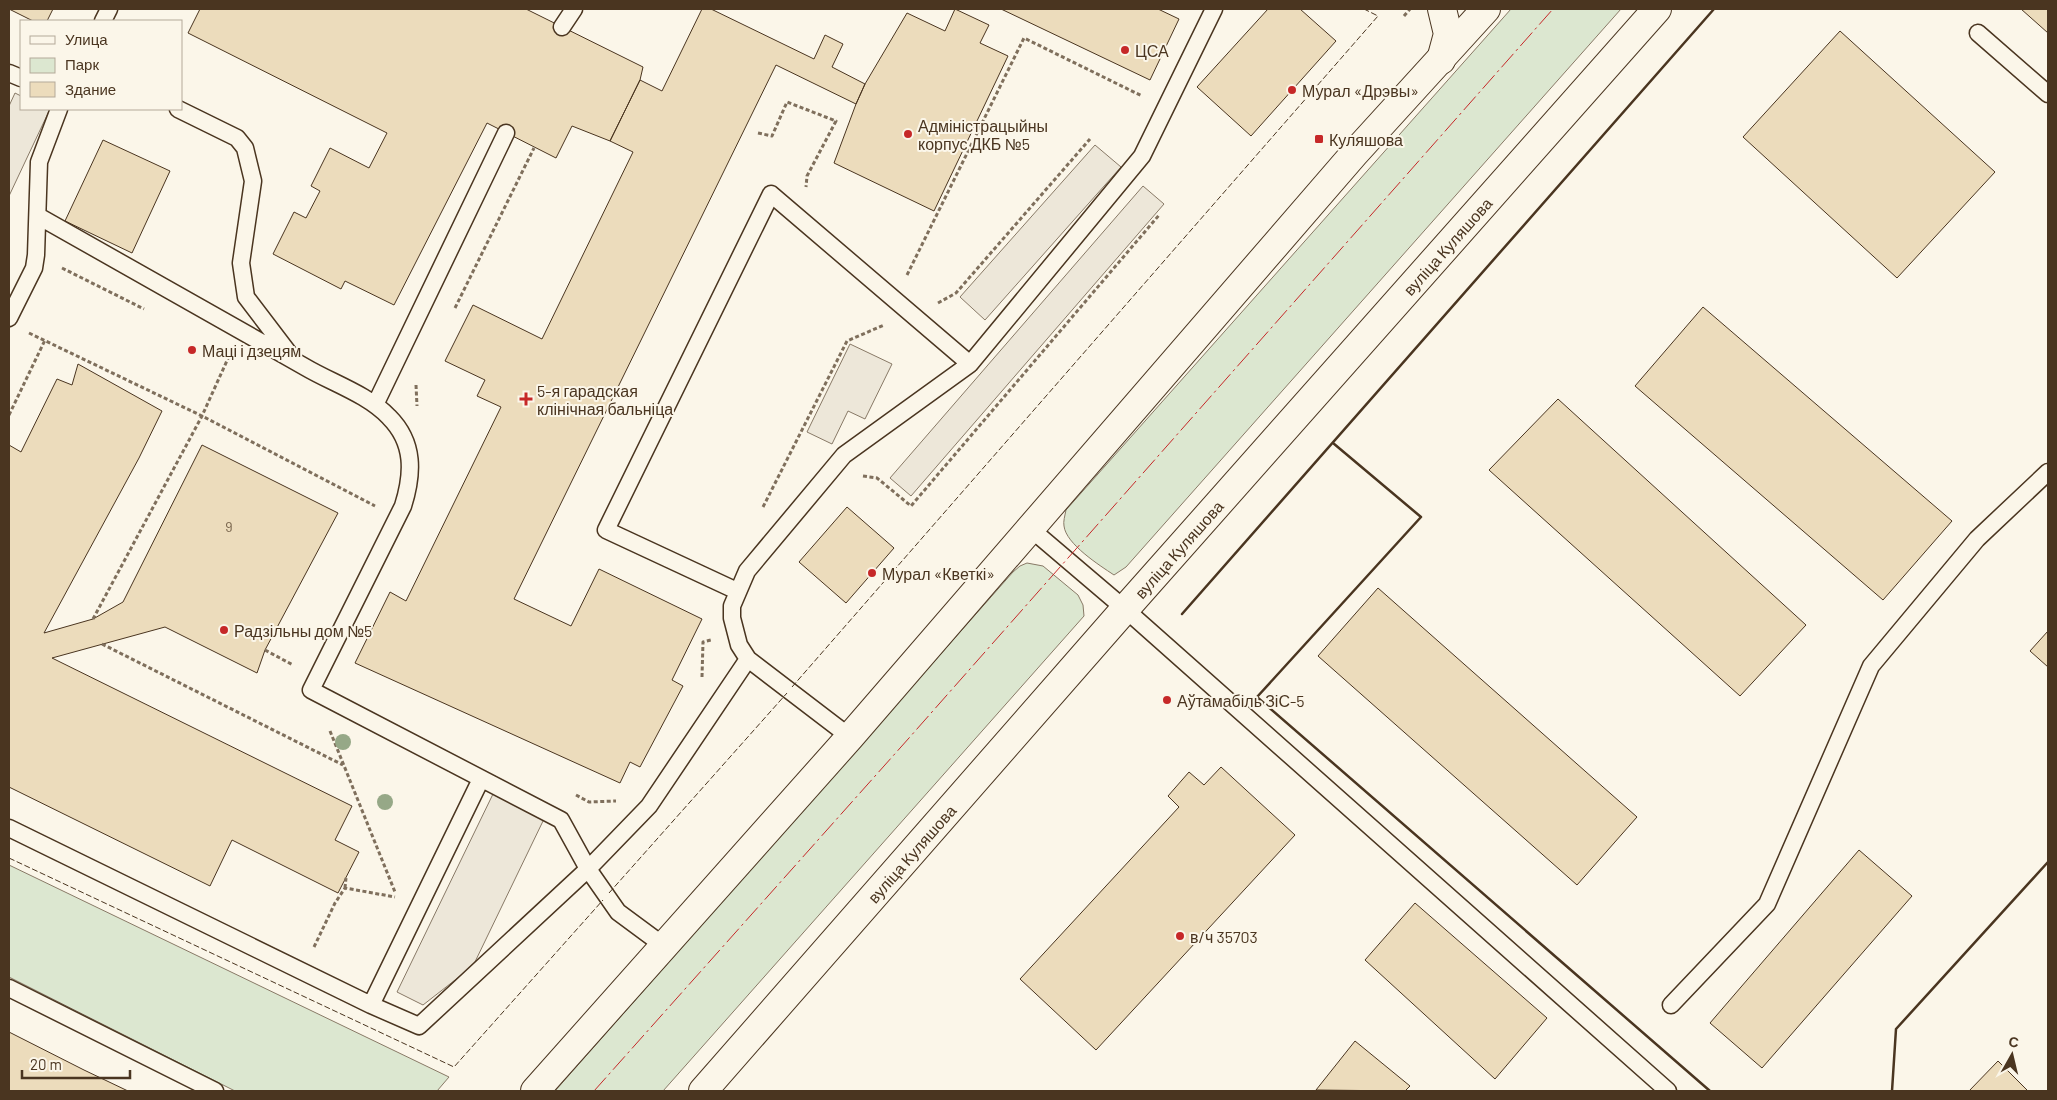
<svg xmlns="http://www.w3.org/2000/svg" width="2057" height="1100" viewBox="0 0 2057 1100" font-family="Barlow,sans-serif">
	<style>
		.green { fill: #dce7d0; stroke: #887966 }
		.parking { fill: #ede7d9; stroke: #887966 }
		.building { fill: #ecdcbc; stroke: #4a3520 }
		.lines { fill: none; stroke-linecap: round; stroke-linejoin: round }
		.service-casing { stroke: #4a3520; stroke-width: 19 }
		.tertiary-casing { stroke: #4a3520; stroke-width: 30 }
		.secondary-casing { stroke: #4a3520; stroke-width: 30 }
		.path { stroke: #7f6f5c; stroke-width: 3; stroke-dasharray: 4 2.5; stroke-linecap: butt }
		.service { stroke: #fbf6e9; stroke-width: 16 }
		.tertiary { stroke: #fbf6e9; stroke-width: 28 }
		.secondary { stroke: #fbf6e9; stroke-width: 28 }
		.fence { stroke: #4a3520; stroke-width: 1; stroke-dasharray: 6 2.5; stroke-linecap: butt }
		.wall { stroke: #4a3520; stroke-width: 2.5 }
		.power { stroke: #c62828; stroke-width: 1; stroke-dasharray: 18 4 2.5 4; stroke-linecap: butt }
		.tree { fill: #96a887 }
		.poi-dot { fill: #c62828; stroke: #fbf6e9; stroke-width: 2 }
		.labels { text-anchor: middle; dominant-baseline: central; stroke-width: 4; stroke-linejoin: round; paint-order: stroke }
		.number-label { font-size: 14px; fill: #725f47 }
		.poi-label { font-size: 16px; fill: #4a3520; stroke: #fbf6e9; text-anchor: start }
		.street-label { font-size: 16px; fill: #4a3520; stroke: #fbf6e9 }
	</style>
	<rect width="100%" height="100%" fill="#fbf6e9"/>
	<!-- green -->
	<path class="green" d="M1511,9H1621L1126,567L1114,575C1099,565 1066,544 1064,526C1063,522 1065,515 1066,510Z
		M1027,563L1043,566L1078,595L1083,605L1084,616L663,1091H555L1013,572L1020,566Z
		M9,865L449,1077L437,1091H235L9,977Z"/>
	<!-- parking -->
	<path class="parking" d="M15,93L21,96V109H50L9,196V106Z
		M1095,145L1121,167L985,320L960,297Z
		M1143,186L1164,204L911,496L890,478Z
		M850,344L892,364L865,419L848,411L832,444L807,432Z
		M493,794L544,819L473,966L423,1005L397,992Z"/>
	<!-- building -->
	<path class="building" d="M9,9H53L47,21H33Z
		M200,9H526L643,67L640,80L610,141L572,126L556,158L487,123L394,305L345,281L341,289L273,254L294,212L306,218L320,191L311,186L330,148L369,168L387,133L188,33Z
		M702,9H711L814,59L825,35L843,44L832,67L865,84L856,104L776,65L514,599L571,626L599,569L702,619L672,680L683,686L640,767L630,762L620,783L355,663L390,592L406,601L501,407L477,396L485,380L445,361L473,305L542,339L633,152L610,141L640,80L662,91Z
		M955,9L989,25L980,43L1008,56L934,211L834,163L856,104L865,84L907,13L945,31Z
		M1001,9H1158L1179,19L1150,80Z
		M1268,9H1300L1336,41L1251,136L1197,87Z
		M2021,9H2048V33Z
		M1840,31L1995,172L1897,278L1743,137Z
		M103,140L170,171L132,253L65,221Z
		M1703,307L1952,521L1883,600L1635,386Z
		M78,364L162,411L139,458L44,633L93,619L123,602L202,445L338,513L265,650L257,673L165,627L52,658L352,806L335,840L359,852L338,893L232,840L210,886L9,787V445L21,452L57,379L72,385Z
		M1558,399L1806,625L1740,696L1489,470Z
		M847,507L894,548L846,603L799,562Z
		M1378,588L1637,817L1577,885L1318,656Z
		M2048,631V667L2030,651Z
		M1221,767L1295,835L1096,1050L1020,979L1179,807L1168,796L1189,772L1204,785Z
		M1859,850L1912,896L1762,1068L1710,1023Z
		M1415,903L1547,1018L1495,1079L1365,960Z
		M9,1032L84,1070L128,1091H9Z
		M1355,1041L1410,1086L1405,1091L1316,1090Z
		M1998,1061L2028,1091H1969Z"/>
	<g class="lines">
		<defs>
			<path id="service" d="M103,21L109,9
				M562,27L574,9
				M1978,33L2048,94
				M9,73L21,78
				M178,109L237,138L245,148L253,181L241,263L246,297L291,356
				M38,216C127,266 216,316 305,367C332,383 367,394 389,417C415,443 413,474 403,506L311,690L561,820L588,869L618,912L664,946
				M9,318L34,268L36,255L39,162L59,109
				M375,405L506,133
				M1031,529L1125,609L1668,1091
				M737,591L606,530L771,194L970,364L1142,156L1214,9
				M850,737L748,659L739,645L732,618V606L747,571L844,455L970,364
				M9,828L371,1005L419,1026L588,869L649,806L748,659
				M9,988L215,1091
				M371,1005L481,779
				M1671,1005L1767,904L1871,666L1977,539L2048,472"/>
			<path id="tertiary" d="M1441,60L1448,34L1442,9"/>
			<g id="secondary">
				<path d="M535,1091L850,737L1354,154L1486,9"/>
				<path id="s1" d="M703,1091L1125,609L1657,9"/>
			</g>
		</defs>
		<!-- service casing -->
		<use href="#service" class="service-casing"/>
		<!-- tertiary casing -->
		<use href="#tertiary" class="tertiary-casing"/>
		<!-- secondary casing -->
		<use href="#secondary" class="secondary-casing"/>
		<!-- path -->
		<path class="path" d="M1404,16L1410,9
			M758,133L772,136L787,102L836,121L807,176L806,187
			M62,268L144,309
			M907,275L1024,38L1142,96
			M938,303L956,293L1090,139
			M455,308L534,148
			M29,333L202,416L375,506
			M416,385L417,406
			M9,415L45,340
			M863,476L877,478L911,506L1160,214
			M763,507L847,341L884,325
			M93,619L202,416L230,354
			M102,644L343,765
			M265,650L293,665
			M702,677L703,642L711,640
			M330,731L395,892
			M576,795L589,802L616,801
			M345,888L346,878
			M314,947L335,903L345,888L395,897"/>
		<!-- service -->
		<use href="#service" class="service"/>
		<!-- tertiary -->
		<use href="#tertiary" class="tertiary"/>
		<!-- secondary -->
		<use href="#secondary" class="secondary"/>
		<!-- fence -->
		<path class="fence" d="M792,687L1378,16L1364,9
			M9,858L454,1067L603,900
			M609,893L787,693"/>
		<!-- wall -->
		<path class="wall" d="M1333,443L1421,517L1257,697L1710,1091
			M1182,614L1714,9
			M1892,1091L1896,1029L2048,862"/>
		<!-- power -->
		<path class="power" d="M594,1091L909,738L1553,9"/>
	</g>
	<!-- trees -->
	<g class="tree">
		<circle cx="343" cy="742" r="8"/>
		<circle cx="385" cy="802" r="8"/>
	</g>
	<!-- markers -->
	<g class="poi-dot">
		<circle cx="1125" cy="50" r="5"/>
		<circle cx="1292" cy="90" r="5"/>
		<circle cx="908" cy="134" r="5"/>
		<rect x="1314" y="134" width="10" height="10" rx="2.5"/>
		<circle cx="192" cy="350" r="5"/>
		<path d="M523.5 391.5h5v5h5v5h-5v5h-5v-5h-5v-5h5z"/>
		<circle cx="872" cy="573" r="5"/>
		<circle cx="224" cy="630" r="5"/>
		<circle cx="1167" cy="700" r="5"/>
		<circle cx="1180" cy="936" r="5"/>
	</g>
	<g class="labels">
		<!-- number labels -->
		<g class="number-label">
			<text x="229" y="526">9</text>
		</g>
		<!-- poi labels -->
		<g class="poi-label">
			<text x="1135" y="50">ЦСА</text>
			<text x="1302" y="90">Мурал «Дрэвы»</text>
			<text x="918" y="125">Адміністрацыйны<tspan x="918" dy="18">корпус ДКБ №5</tspan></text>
			<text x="1329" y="139">Куляшова</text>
			<text x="202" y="350">Маці і дзецям</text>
			<text x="537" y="390">5-я гарадская<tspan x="537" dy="18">клінічная бальніца</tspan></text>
			<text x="882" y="573">Мурал «Кветкі»</text>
			<text x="234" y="630">Радзільны дом №5</text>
			<text x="1177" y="700">Аўтамабіль ЗіС-5</text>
			<text x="1190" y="936">в/ч 35703</text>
		</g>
		<!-- street labels -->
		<g class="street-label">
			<text stroke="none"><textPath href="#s1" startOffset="1126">вуліца Куляшова</textPath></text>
			<text stroke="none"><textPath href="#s1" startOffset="721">вуліца Куляшова</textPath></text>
			<text stroke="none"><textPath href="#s1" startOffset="316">вуліца Куляшова</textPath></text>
		</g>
	</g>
	<!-- border -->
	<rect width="2057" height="1100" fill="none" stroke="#4a3520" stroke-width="20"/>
	<!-- legend -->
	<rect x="20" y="20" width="162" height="90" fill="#fbf6e9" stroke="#b4a999"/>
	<rect x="30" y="36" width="25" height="8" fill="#fbf6e9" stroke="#b4a999"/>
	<text x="65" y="45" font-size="15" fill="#4a3520">Улица</text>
	<rect x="30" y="58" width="25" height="15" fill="#dce7d0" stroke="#b4a999"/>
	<text x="65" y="70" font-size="15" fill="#4a3520">Парк</text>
	<rect x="30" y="82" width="25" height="15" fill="#ecdcbc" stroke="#b4a999"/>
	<text x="65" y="95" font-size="15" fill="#4a3520">Здание</text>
	<!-- north arrow -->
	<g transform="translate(2012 1055) rotate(8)" stroke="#fbf6e9" stroke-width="4" paint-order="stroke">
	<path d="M0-4L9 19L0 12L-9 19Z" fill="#4a3520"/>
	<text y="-8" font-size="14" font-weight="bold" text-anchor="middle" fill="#4a3520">С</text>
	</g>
	<!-- scale -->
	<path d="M22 1070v8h108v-8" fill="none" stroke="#4a3520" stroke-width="2.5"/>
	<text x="30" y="1070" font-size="15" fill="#4a3520" stroke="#fbf6e9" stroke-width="4" paint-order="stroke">20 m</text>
</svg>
